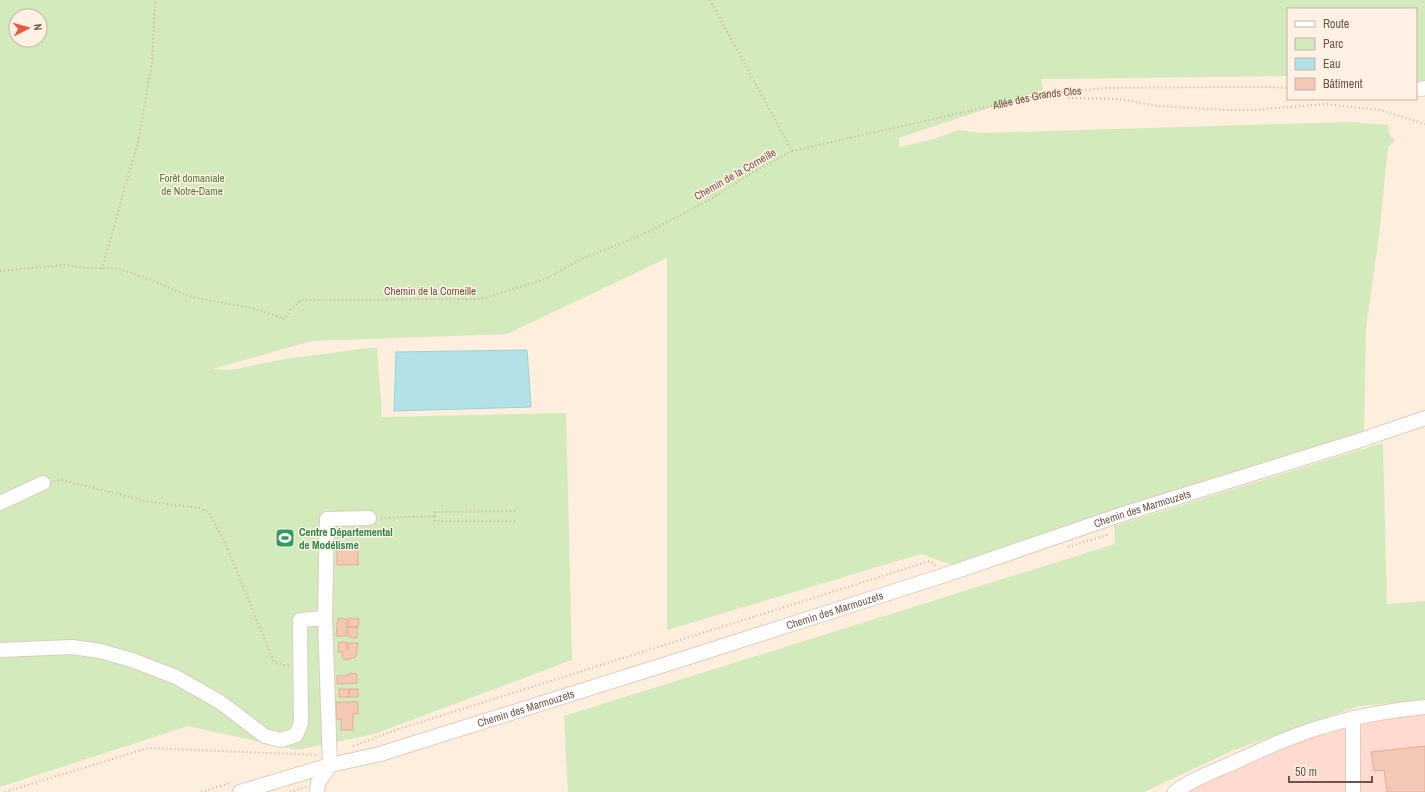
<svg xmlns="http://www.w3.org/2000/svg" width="1425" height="792" viewBox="0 0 1425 792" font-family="'Archivo Narrow',sans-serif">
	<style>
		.commercial { fill: #fedad0 }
		.green { fill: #d2eabc; fill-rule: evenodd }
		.water { fill: #b2e2e6; stroke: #98d3d8 }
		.building { fill: #f3c8b4; stroke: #e6ad94 }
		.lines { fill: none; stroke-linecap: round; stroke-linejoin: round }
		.minor-casing { stroke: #e2cbbd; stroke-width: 16 }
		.path { stroke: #d7ac98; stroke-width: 2; stroke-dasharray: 1 3; stroke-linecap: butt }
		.minor { stroke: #fff; stroke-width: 14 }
		.labels { text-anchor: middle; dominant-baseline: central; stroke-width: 3; stroke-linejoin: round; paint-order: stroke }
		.street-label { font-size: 11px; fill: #725246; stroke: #fff2e4 }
		.park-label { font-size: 11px; fill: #54793d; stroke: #fff2e4 }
		.leisure-label { font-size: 11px; font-weight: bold; fill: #27864d; stroke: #fff2e4; text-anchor: start }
	</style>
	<rect width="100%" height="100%" fill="#fdeedd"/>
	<!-- commercial -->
	<path class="commercial" d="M1425,707V792H1175L1271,745Z"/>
	<!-- green -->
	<path class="green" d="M0,0H1425V83L1416,84V9H1288V76L1041,79L1043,90L899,138L900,147L933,139L959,130L981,133L1350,122L1388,125L1389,134L1395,141L1388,147L1379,236L1366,327L1364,433L952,565L921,554L667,630V258L507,334L312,341L212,369L231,370L285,359L377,347L382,417L566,413L572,660L374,734L297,750L188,726L0,787ZM16,16H40V40H16Z
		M1383,443L1387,604L1425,601V700L1359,706L1234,750L1144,792H568L564,716L1115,544L1114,526Z"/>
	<!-- water -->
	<path class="water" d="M527,350L531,407L394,411L396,352Z"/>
	<!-- building -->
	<path class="building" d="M337,548H358V565H337Z
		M338,618L347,619L346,636H336Z
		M349,618L359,619L358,627H348Z
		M348,627H357V638L348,637Z
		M339,642H347L346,650H348V643H358L356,657L345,660L342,657V652H338Z
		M349,673L357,674V683L337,684V676L349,675Z
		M339,689H349V697H339Z
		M349,689H358V697H349Z
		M336,702H358V714H353V730H341V719L337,720V714H336Z
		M1425,746V792H1387L1384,770L1374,771L1371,752Z"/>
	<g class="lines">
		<defs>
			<g id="minor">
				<path d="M1416,90L1425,88"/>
				<path d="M0,503L43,483"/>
				<path d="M0,650L72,647L100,651L132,660L176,677L220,702L265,736L281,740L296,735L301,723L300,620L325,618"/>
				<path id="s2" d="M240,792L330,765L380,754L689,657L948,574L1120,515L1355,442L1425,418"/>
				<path d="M317,792L318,783L330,765L325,618L327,519L369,518"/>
				<path d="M1175,792C1192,779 1215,771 1235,762C1267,747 1298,733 1332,724C1362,715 1394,710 1425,707"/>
				<path d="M1353,792V718"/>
			</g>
		</defs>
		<!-- minor casing -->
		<use href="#minor" class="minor-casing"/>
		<!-- path -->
		<g class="path">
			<path d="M1068,98L1119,99L1158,106L1226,110H1254L1326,104L1380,110L1425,124"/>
			<path id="s1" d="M792,151L1044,94L1104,88L1223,87H1269L1288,88"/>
			<path d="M102,269L138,142L152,63L155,0"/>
			<path d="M0,271L64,265L87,268H117L151,280L188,296L256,309L285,319L290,310L301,300L481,299L546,279L575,262L648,232L711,199L750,174L792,151L710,0"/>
			<path d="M54,481L62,480L146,501L199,508L209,513L226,545L274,662L284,665H289"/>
			<path d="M515,511L435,512V521H517"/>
			<path d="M381,518L435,516"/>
			<path d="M1068,547L1107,535L1109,533"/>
			<path d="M353,746L399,729L930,561L936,566"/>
			<path d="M5,792L148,748L317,755"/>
			<path d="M201,792L230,783"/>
			<path d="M290,792L306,787"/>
		</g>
		<!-- minor -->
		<use href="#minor" class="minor"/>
	</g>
	<!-- icons -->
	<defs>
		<symbol id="stadium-square" viewBox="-11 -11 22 22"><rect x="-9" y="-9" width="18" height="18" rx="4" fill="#2e9e5b" stroke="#fff2e4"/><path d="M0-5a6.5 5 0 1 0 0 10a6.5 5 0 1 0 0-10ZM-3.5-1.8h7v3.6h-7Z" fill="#fff"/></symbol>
	</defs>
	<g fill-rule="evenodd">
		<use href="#stadium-square" x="274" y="527" width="22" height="22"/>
	</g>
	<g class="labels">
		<!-- street labels -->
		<g class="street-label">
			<text stroke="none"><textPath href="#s1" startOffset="251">Allée des Grands Clos</textPath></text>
			<text transform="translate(735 174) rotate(-30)">Chemin de la Corneille</text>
			<text x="430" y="291">Chemin de la Corneille</text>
			<text stroke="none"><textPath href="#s2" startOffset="946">Chemin des Marmouzets</textPath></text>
			<text stroke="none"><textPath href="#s2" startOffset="622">Chemin des Marmouzets</textPath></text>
			<text stroke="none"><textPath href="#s2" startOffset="298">Chemin des Marmouzets</textPath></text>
		</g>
		<!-- park labels -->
		<g class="park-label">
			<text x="192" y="178">Forêt domaniale<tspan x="192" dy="13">de Notre-Dame</tspan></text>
		</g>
		<!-- leisure labels -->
		<g class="leisure-label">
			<text x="299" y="532">Centre Départemental<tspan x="299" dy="13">de Modélisme</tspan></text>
		</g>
	</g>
	<!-- legend -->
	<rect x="1287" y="8" width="130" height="92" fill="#fff2e4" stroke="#c7b2a5"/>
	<rect x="1295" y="21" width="20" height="6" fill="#ffffff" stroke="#c7b2a5"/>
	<text x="1323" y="28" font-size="12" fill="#725246">Route</text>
	<rect x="1295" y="38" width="20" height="12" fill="#d2eabc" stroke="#c7b2a5"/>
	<text x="1323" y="48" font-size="12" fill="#725246">Parc</text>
	<rect x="1295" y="58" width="20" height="12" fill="#b2e2e6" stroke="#c7b2a5"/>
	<text x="1323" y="68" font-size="12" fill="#725246">Eau</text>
	<rect x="1295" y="78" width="20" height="12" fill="#f3c8b4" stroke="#c7b2a5"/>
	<text x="1323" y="88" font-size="12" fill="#725246">Bâtiment</text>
	<!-- north arrow -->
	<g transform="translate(28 28) rotate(84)"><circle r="19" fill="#fff2e4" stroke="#c7b2a5"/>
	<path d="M0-3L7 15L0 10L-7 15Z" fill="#ec573d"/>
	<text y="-6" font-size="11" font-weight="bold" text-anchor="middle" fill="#725246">N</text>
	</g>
	<!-- scale -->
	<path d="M1289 776v6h83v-6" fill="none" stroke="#725246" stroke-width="2"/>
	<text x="1295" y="776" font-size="12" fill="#725246" stroke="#fff2e4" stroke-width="3" paint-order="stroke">50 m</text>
</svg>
